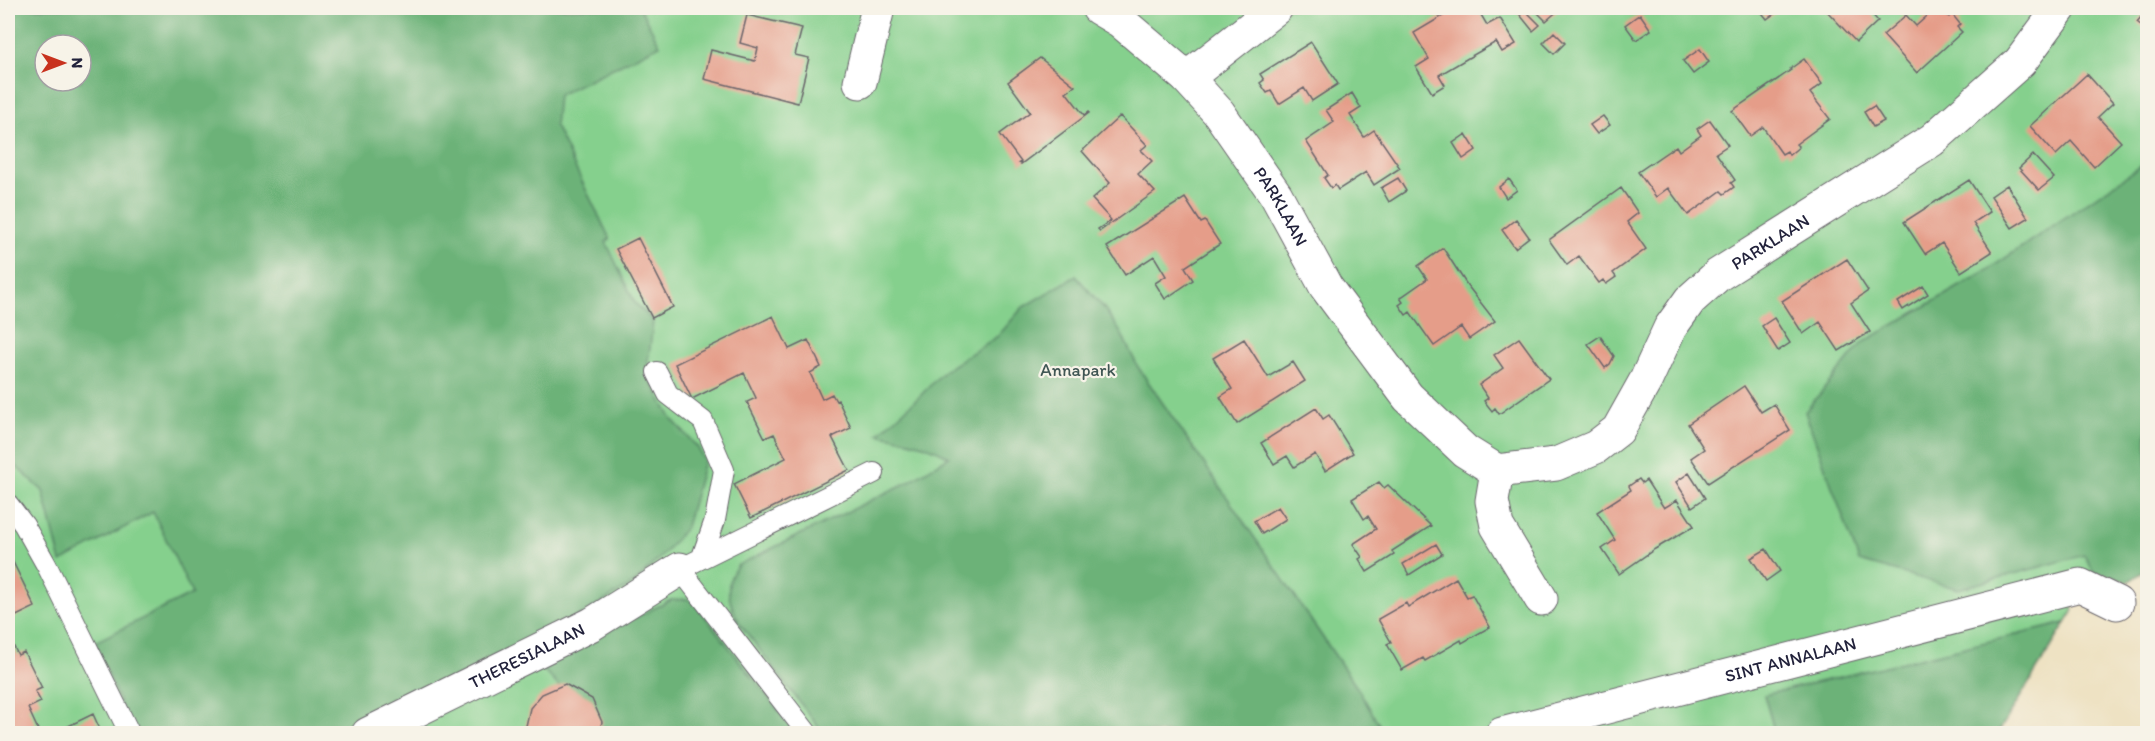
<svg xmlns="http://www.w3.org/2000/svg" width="2155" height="741" viewBox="0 0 2155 741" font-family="Itim,sans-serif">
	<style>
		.green { fill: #85d08d; stroke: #547964; stroke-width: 1.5; fill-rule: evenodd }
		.forest { fill: #6cb278; stroke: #476a5a; stroke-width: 1.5; fill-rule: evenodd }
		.building { fill: #e59d89 }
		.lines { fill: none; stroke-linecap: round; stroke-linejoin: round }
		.lane-casing { stroke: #69656b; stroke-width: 22 }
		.street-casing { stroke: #69656b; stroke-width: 35 }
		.lane { stroke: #fff; stroke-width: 20 }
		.street { stroke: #fff; stroke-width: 33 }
		.labels { text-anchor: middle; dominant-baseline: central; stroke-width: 4.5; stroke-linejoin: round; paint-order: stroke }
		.street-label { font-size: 18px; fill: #22223b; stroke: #f7f3e8 }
		.park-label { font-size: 18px; fill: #405654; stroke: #f7f3e8 }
	</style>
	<rect width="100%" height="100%" fill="#f7f3e8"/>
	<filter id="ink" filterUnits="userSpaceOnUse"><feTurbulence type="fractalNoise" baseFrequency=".0167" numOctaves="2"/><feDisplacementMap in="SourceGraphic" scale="12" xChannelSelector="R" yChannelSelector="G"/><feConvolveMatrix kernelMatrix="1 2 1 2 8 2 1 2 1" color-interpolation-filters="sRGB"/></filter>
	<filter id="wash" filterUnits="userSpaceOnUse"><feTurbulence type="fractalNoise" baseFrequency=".008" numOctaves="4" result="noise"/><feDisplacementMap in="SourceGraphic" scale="24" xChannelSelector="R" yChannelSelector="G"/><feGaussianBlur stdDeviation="1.35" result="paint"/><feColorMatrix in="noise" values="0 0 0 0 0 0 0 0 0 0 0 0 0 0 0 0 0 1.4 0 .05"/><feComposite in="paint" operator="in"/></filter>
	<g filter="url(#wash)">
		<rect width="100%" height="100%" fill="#eee2c3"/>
		<!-- green -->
		<path class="green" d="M8,8H2147V561L2101,568L2072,605L2073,612L2066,623L2057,625L1993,733H8ZM45,45H81V81H45Z"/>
		<!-- forest -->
		<path class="forest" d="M8,8H640L660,45L558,95L555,126L610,239L606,242L635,303L653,321L650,348L646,372L671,418L698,448L704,461L686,527L664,554L633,584L522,649L339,733H132L95,642L192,594L153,512L61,562L43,491L8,459ZM45,45H81V81H45Z
			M2147,162V569L2128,582L2094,572L2084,555L1958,589L1859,561L1805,412L1862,343L1986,271Z
			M1076,276L1104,308L1121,333L1138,367L1360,692L1384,733H823L740,624C729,604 722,584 738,565L908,482L949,457C927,443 903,440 878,434L919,397L944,371L998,336L1023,307Z
			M688,599L696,605L796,733H602L539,665L671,600Z
			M2066,623L1998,733H1769L1773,726L1764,695Z"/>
		<g id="blocks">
			<!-- building -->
			<path class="building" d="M1456,8H1477L1487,25L1500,18L1516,44L1502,52L1496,42L1468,58L1439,75L1445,85L1432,93L1416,67L1429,59L1414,33Z
				M1519,8H1523L1540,25L1533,31L1516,10Z
				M1533,8H1561L1546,21Z
				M1758,8H1776L1778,11L1767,19Z
				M1824,8H1871L1868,10L1878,21L1856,42Z
				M1936,8H1940L1949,17L1952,14L1960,24L1957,27L1962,32L1917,73L1883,35L1906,15L1916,26Z
				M2148,9V31L2137,22Z
				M1640,14L1651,30L1636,40L1625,25Z
				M747,15L802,28L795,55L809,58L798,103L704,79L711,50L755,61L758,48L740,43Z
				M1554,32L1565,43L1554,54L1543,43Z
				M1311,42L1338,84L1312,101L1304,88L1279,104L1271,91L1267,93L1260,83L1264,80L1260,74Z
				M1700,49L1709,62L1693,74L1683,61Z
				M1040,58L1075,86L1066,92L1084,115L1088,112L1089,113L1021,164L1019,163L1021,162L1000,134L1030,112L1008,82Z
				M1804,59L1822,84L1810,93L1830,119L1796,144L1799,147L1789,155L1787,151L1782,154L1763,127L1750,136L1732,111L1791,70L1790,69Z
				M2087,74L2113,103L2098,117L2121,142L2094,167L2071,141L2056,155L2030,126Z
				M1352,93L1361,108L1350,115L1364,137L1374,130L1400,168L1374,185L1366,172L1338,190L1335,185L1331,188L1324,178L1328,175L1306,141L1334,122L1326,110Z
				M1874,106L1884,121L1873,127L1864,112Z
				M1120,116L1147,145L1141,150L1152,161L1138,174L1155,192L1100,231L1098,229L1111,220L1092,199L1110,183L1082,151Z
				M1603,116L1610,125L1597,134L1590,125Z
				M1710,120L1728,145L1716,153L1735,180L1731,183L1734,187L1724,194L1721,191L1688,215L1668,188L1656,197L1638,172L1676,146L1679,151L1701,135L1697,129Z
				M1466,134L1476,150L1463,159L1453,143Z
				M2033,155L2054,178L2039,190L2019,168Z
				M1398,178L1406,191L1389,202L1381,188Z
				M1509,179L1517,190L1506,198L1499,187Z
				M1969,180L1990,212L1973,223L1992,252L1961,272L1942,243L1925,254L1904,222Z
				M2007,185L2028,218L2012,228L1991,196Z
				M1621,188L1638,213L1627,222L1646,249L1613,273L1616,277L1606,284L1603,280L1599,283L1579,256L1567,265L1549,240Z
				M1185,198L1201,223L1205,221L1220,244L1185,267L1193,280L1165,299L1155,283L1166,276L1154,256L1125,275L1107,247Z
				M1516,219L1529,237L1515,248L1502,230Z
				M638,238L673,307L652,318L616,249Z
				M1443,248L1467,285L1495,321L1469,339L1461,327L1434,346L1410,312L1406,315L1399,305L1403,302L1400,298L1427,279L1418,266Z
				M1847,259L1868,291L1851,303L1870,332L1839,351L1820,322L1803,334L1782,301Z
				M1923,286L1928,294L1903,310L1898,302Z
				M773,316L789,349L808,340L821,367L810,373L822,399L832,394L836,401L838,400L851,428L832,437L849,470L751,518L734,484L786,458L774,434L765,438L747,402L756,398L744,373L692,399L675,364Z
				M1774,318L1790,343L1778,351L1762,326Z
				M1600,336L1614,356L1610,364L1605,368L1588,344Z
				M1519,338L1549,379L1499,414L1495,408L1492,411L1484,401L1488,398L1479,385L1503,368L1494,355Z
				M1244,339L1268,377L1293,362L1305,381L1237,424L1220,397L1232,389L1213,358Z
				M1744,386L1761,412L1774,404L1790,430L1708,483L1691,458L1704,449L1688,424Z
				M1316,408L1323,419L1329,415L1353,453L1325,471L1315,454L1294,467L1287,456L1274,464L1261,443Z
				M1689,473L1705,498L1692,507L1676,482Z
				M1639,479L1642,483L1646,480L1664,508L1677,500L1694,526L1655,549L1619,574L1602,549L1615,540L1597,512L1631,490L1629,486Z
				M1379,482L1384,488L1388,485L1431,526L1392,551L1394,555L1367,572L1359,559L1362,557L1353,544L1376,529L1368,516L1364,519L1352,499Z
				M1278,507L1286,519L1262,534L1254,521Z
				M1436,544L1442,554L1409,575L1403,564Z
				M1766,549L1780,571L1766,581L1751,558Z
				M12,560L35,607L8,620V562Z
				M1456,578L1467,597L1472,595L1490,627L1462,643L1461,640L1425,661L1423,658L1402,670L1387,644L1391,642L1378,619L1406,603L1408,607Z
				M13,645L18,655L24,652L42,688L35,691L41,702L28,708L40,734H8V647Z
				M565,684L592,699L602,722L598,734H529L526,726L530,708L542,694Z
				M93,714L102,734H52Z"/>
		</g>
	</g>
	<g filter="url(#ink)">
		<use href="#blocks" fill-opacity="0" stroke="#69656b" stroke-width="1.5"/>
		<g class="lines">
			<defs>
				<path id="lane" d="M657,372L668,394L703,421L724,470L715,520L702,557
					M8,504L24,525L47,566L130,734
					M808,734L680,569L874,473"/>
				<g id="street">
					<path id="s1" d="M1098,8L1120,21L1187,78L1219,113L1276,195L1326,287L1408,397L1465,451L1497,471L1556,464L1596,447L1618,430L1646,380L1670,328L1690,300L1718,275L1932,140L2020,62L2060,8"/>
					<path d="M1187,78L1276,8"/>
					<path d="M860,82L878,8"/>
					<path d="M1497,471L1492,501L1497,526L1541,599"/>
					<path id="s2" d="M368,734L592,624L680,569"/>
					<path id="s3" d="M1502,734L2080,585L2117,603"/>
				</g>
			</defs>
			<!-- lane casing -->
			<use href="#lane" class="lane-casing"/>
			<!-- street casing -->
			<use href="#street" class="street-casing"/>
			<!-- lane -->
			<use href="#lane" class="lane"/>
			<!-- street -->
			<use href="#street" class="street"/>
		</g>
	</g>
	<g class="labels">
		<!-- street labels -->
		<g class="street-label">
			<text stroke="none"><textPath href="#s1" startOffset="273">PARKLAAN</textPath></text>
			<text stroke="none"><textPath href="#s1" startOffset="998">PARKLAAN</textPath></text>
			<text stroke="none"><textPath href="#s2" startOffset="177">THERESIALAAN</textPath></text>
			<text stroke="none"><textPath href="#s3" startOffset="298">SINT ANNALAAN</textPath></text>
		</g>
		<!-- park labels -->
		<g class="park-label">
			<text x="1078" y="370">Annapark</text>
		</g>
	</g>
	<!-- margin -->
	<rect width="2155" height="741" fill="none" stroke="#f7f3e8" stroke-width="30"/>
	<!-- north arrow -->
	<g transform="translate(63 63) rotate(90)"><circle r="28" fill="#f7f3e8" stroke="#a29fa3" stroke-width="1.5"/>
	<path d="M0-4.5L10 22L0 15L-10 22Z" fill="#c8321e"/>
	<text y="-9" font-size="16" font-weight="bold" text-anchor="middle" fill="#22223b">N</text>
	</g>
</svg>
